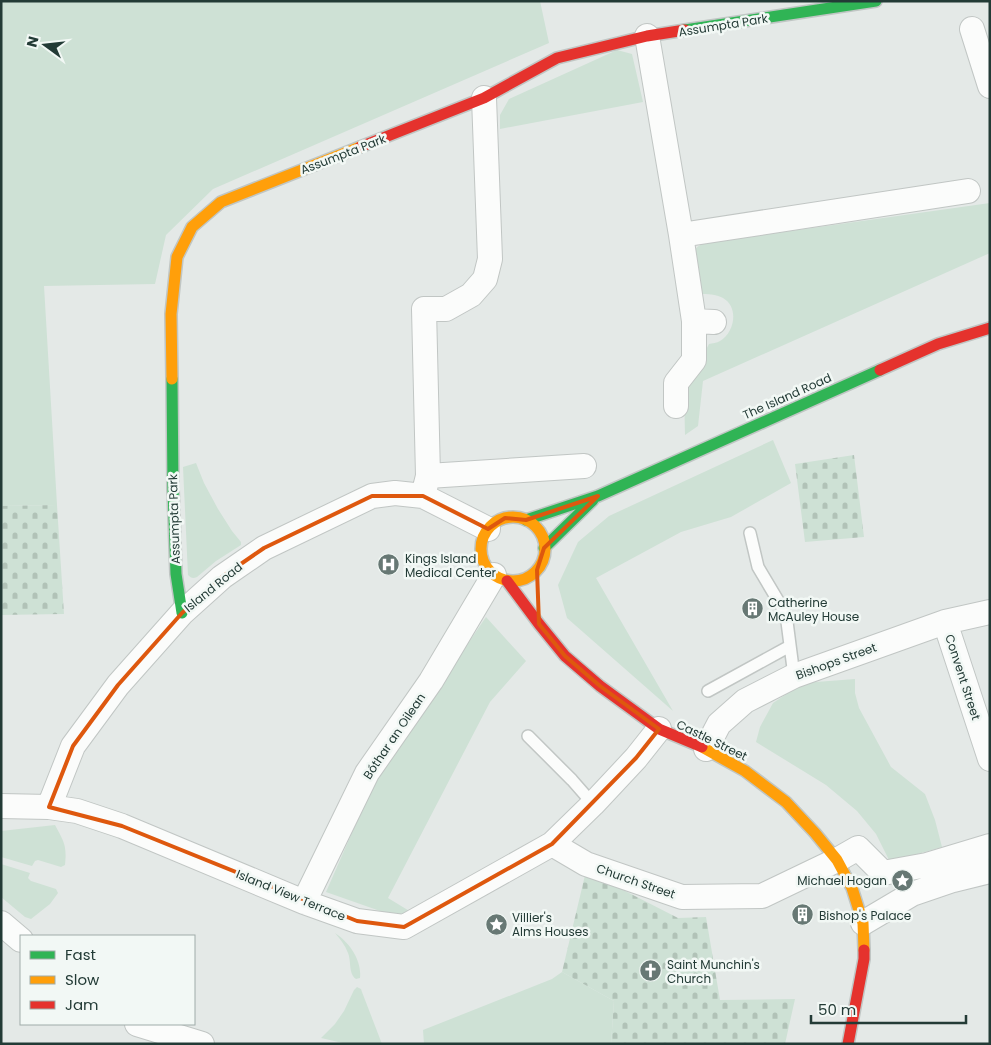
<svg xmlns="http://www.w3.org/2000/svg" width="991" height="1045" viewBox="0 0 991 1045" font-family="Poppins,sans-serif">
	<style>
		.green { fill: #cee1d5 }
		.cemetery { fill: url(#cemetery-stones) }
		.lines { fill: none; stroke-linecap: round; stroke-linejoin: round }
		.lane-casing { stroke: #c1c6c4; stroke-width: 14 }
		.street-casing { stroke: #c1c6c4; stroke-width: 26 }
		.fast-casing { stroke: #c0c6c4; stroke-width: 14 }
		.slow-casing { stroke: #c0c6c4; stroke-width: 14 }
		.jam-casing { stroke: #c0c6c4; stroke-width: 14 }
		.lane { stroke: #fbfcfb; stroke-width: 11 }
		.street { stroke: #fbfcfb; stroke-width: 24 }
		.fast { stroke: #30b455; stroke-width: 11 }
		.slow { stroke: #ff9f0a; stroke-width: 11 }
		.jam { stroke: #e5322d; stroke-width: 11 }
		.marked { fill: none; stroke: #de580e; stroke-width: 4; stroke-linejoin: round }
		.labels { text-anchor: middle; dominant-baseline: central; stroke-width: 5; stroke-linejoin: round; paint-order: stroke }
		.street-label { font-size: 12px; fill: #233b36; stroke: #f2f8f5 }
		.poi-label { font-size: 12px; fill: #233b36; stroke: #f2f8f5; text-anchor: start }
	</style>
	<defs>
		<pattern id="cemetery-stones" width="16" height="16" patternUnits="userSpaceOnUse" patternTransform="scale(1.25)"><rect width="16" height="16" fill="#cee1d5"/><path d="M2 7V4a2 2 0 0 1 4 0v3zM10 15v-3a2 2 0 0 1 4 0v3z" fill="#b1c2b7"/></pattern>
	</defs>
	<rect width="100%" height="100%" fill="#e4e9e7"/>
	<!-- green -->
	<path class="green" d="M1,1H540L549,43L213,189L166,235L155,284L44,286L57,505L1,506Z
		M617,50L632,54L643,102L500,129V115L509,99Z
		M990,203V253L703,381L698,426L685,435L684,392L709,344C712,343 717,343 720,341C735,332 739,307 723,298C716,294 707,294 700,294L693,253C696,247 699,245 706,243Z
		M773,440L791,483L731,517L681,532L596,578L673,711L567,618L558,585L578,542L609,516Z
		M196,463L204,483L218,509L232,531L241,542V545L216,561L197,577C193,579 191,578 188,575L183,467Z
		M486,617L526,661L490,702L388,898L411,912L400,918L326,892L376,778Z
		M855,679V693L859,708L891,767L925,794L935,820L942,847L890,862L876,834L857,811L826,785L756,742L760,727L773,703L803,683Z
		M55,825C64,842 67,845 65,865L61,867L38,860L35,861L32,866L1,857V831Z
		M1,864L30,873L28,878L31,881L56,889L58,893L50,904L31,919L25,917L1,897Z
		M335,933C349,942 362,960 360,978C356,979 356,980 353,976C349,970 351,960 348,953C345,945 340,939 335,933Z
		M562,972L614,1001L611,1044H424L423,1030L552,979Z
		M357,987L361,989L362,992L382,1044H347L321,1038L335,1024L344,1011L354,990Z"/>
	<!-- cemetery -->
	<path class="cemetery" d="M854,455L864,537L805,542L795,464Z
		M57,505L64,614L1,615V506Z
		M586,871L678,918L706,917L720,1000L795,999L785,1044H611L614,1001L562,972Z"/>
	<g class="lines">
		<defs>
			<path id="lane" d="M750,533L758,567L786,614L794,676
				M708,691L790,646
				M528,736L572,780L593,804"/>
			<path id="street" d="M972,29L990,86
				M647,36L681,235L694,321L714,322
				M681,235L968,191
				M676,406V383L694,360V321
				M428,476L584,466
				M423,496L428,476L424,309H446L471,295L485,279L490,259L484,98
				M945,622L990,759
				M706,749L719,724L745,701L794,676L945,622L990,612
				M1,806L49,807L77,811L122,826L304,902L357,921L404,927L552,844L593,804L636,758L659,729
				M49,807L73,746L118,685L182,613L222,577L264,548L372,496L395,493L423,496L488,529
				M552,844L586,864L682,897L762,896L837,860L858,848L883,873L927,865L990,846
				M304,902L367,773L431,681L494,575
				M1,923L21,940
				M863,923L912,894L953,880L990,871
				M137,1024L202,1044"/>
			<path id="fast" d="M685,30L876,1
				M172,379L173,489L176,574L182,613
				M526,520L598,496L880,370
				M544,548L593,500"/>
			<path id="slow" d="M172,379L171,314L177,257L192,227L221,202L360,147
				M481 549a32 32 0 1 1 64 0a32 32 0 1 1-64 0Z
				M702,747L745,771L786,802L815,833L837,860L852,888L863,923L864,950"/>
			<path id="jam" d="M360,147L484,98L557,58L647,36L685,30
				M880,370L938,344L990,328
				M507,581L539,624L565,656L600,686L659,729L702,747
				M848,1044L864,959V950"/>
		</defs>
		<!-- lane casing -->
		<use href="#lane" class="lane-casing"/>
		<!-- street casing -->
		<use href="#street" class="street-casing"/>
		<!-- fast casing -->
		<use href="#fast" class="fast-casing"/>
		<!-- slow casing -->
		<use href="#slow" class="slow-casing"/>
		<!-- jam casing -->
		<use href="#jam" class="jam-casing"/>
		<!-- lane -->
		<use href="#lane" class="lane"/>
		<!-- street -->
		<use href="#street" class="street"/>
		<!-- fast -->
		<use href="#fast" class="fast"/>
		<!-- slow -->
		<use href="#slow" class="slow"/>
		<!-- jam -->
		<use href="#jam" class="jam"/>
	</g>
	<!-- marked area -->
	<path class="marked" d="M372,496H423L488,529L505,518L526,520L598,496L544,548L537,570L539,624L565,656L600,686L659,729L636,758L552,844L404,927L357,921L122,826L49,807L73,746L118,685L182,613L222,577L264,548Z"/>
	<!-- icons -->
	<defs>
		<symbol id="hospital-disc" viewBox="-11 -11 22 22"><circle r="9.5" fill="#677874" stroke="#f2f8f5"/><path d="M-5-5h3v3.5h4V-5h3V5h-3V1.5h-4V5h-3Z" fill="#fff"/></symbol>
		<symbol id="building-disc" viewBox="-11 -11 22 22"><circle r="9.5" fill="#677874" stroke="#f2f8f5"/><path d="M-4-6H4V6H1V3H-1V6H-4ZM-2.5-4.3h1.7v1.8h-1.7ZM.8-4.3h1.7v1.8H.8ZM-2.5-1h1.7V.8h-1.7ZM.8-1h1.7V.8H.8Z" fill="#fff"/></symbol>
		<symbol id="sight-disc" viewBox="-11 -11 22 22"><circle r="9.5" fill="#677874" stroke="#f2f8f5"/><path d="M0-6L1.8-2.2L6-1.7L2.9 1.2L3.7 5.4L0 3.3L-3.7 5.4L-2.9 1.2L-6-1.7L-1.8-2.2Z" fill="#fff"/></symbol>
		<symbol id="church-disc" viewBox="-11 -11 22 22"><circle r="9.5" fill="#677874" stroke="#f2f8f5"/><path d="M-1.2-6h2.4v3.5h3.3v2.4h-3.3V6h-2.4V-.1h-3.3v-2.4h3.3Z" fill="#fff"/></symbol>
	</defs>
	<g fill-rule="evenodd">
		<use href="#hospital-disc" x="376" y="552" width="25" height="25"/>
		<use href="#building-disc" x="740" y="596" width="25" height="25"/>
		<use href="#sight-disc" x="890" y="868" width="25" height="25"/>
		<use href="#building-disc" x="790" y="902" width="25" height="25"/>
		<use href="#sight-disc" x="484" y="912" width="25" height="25"/>
		<use href="#church-disc" x="638" y="958" width="25" height="25"/>
	</g>
	<g class="labels">
		<!-- street labels -->
		<g class="street-label">
			<text transform="translate(723 25) rotate(-9)">Assumpta Park</text>
			<text transform="translate(343 154) rotate(-21)">Assumpta Park</text>
			<text transform="translate(787 396) rotate(-24)">The Island Road</text>
			<text transform="translate(174 519) rotate(-92)">Assumpta Park</text>
			<text transform="translate(213 587) rotate(-39)">Island Road</text>
			<text transform="translate(836 661) rotate(-20)">Bishops Street</text>
			<text transform="translate(963 677) rotate(72)">Convent Street</text>
			<text transform="translate(394 736) rotate(-56)">Bóthar an Oilean</text>
			<text transform="translate(712 740) rotate(26)">Castle Street</text>
			<text transform="translate(636 881) rotate(19)">Church Street</text>
			<text transform="translate(291 895) rotate(22)">Island View Terrace</text>
		</g>
		<!-- poi labels -->
		<g class="poi-label">
			<text x="405" y="558">Kings Island<tspan x="405" dy="14">Medical Center</tspan></text>
			<text x="768" y="602">Catherine<tspan x="768" dy="14">McAuley House</tspan></text>
			<text x="887" y="880" text-anchor="end">Michael Hogan</text>
			<text x="819" y="915">Bishop's Palace</text>
			<text x="512" y="917">Villier's<tspan x="512" dy="14">Alms Houses</tspan></text>
			<text x="667" y="964">Saint Munchin's<tspan x="667" dy="14">Church</tspan></text>
		</g>
	</g>
	<!-- border -->
	<rect width="991" height="1045" fill="none" stroke="#233b36" stroke-width="5"/>
	<!-- legend -->
	<rect x="20" y="935" width="175" height="90" fill="#f2f8f5" stroke="#9faca9"/>
	<rect x="30" y="951" width="25" height="8" fill="#30b455" stroke="#9faca9"/>
	<text x="65" y="960" font-size="15" fill="#233b36">Fast</text>
	<rect x="30" y="976" width="25" height="8" fill="#ff9f0a" stroke="#9faca9"/>
	<text x="65" y="985" font-size="15" fill="#233b36">Slow</text>
	<rect x="30" y="1001" width="25" height="8" fill="#e5322d" stroke="#9faca9"/>
	<text x="65" y="1010" font-size="15" fill="#233b36">Jam</text>
	<!-- north arrow -->
	<g transform="translate(45 45) rotate(285)" stroke="#f2f8f5" stroke-width="4" paint-order="stroke">
	<path d="M0-4L9 19L0 12L-9 19Z" fill="#233b36"/>
	<text y="-8" font-size="14" font-weight="bold" text-anchor="middle" fill="#233b36">N</text>
	</g>
	<!-- scale -->
	<path d="M811 1015v8h155v-8" fill="none" stroke="#233b36" stroke-width="2.5"/>
	<text x="818" y="1015" font-size="15" fill="#233b36" stroke="#f2f8f5" stroke-width="4" paint-order="stroke">50 m</text>
</svg>
